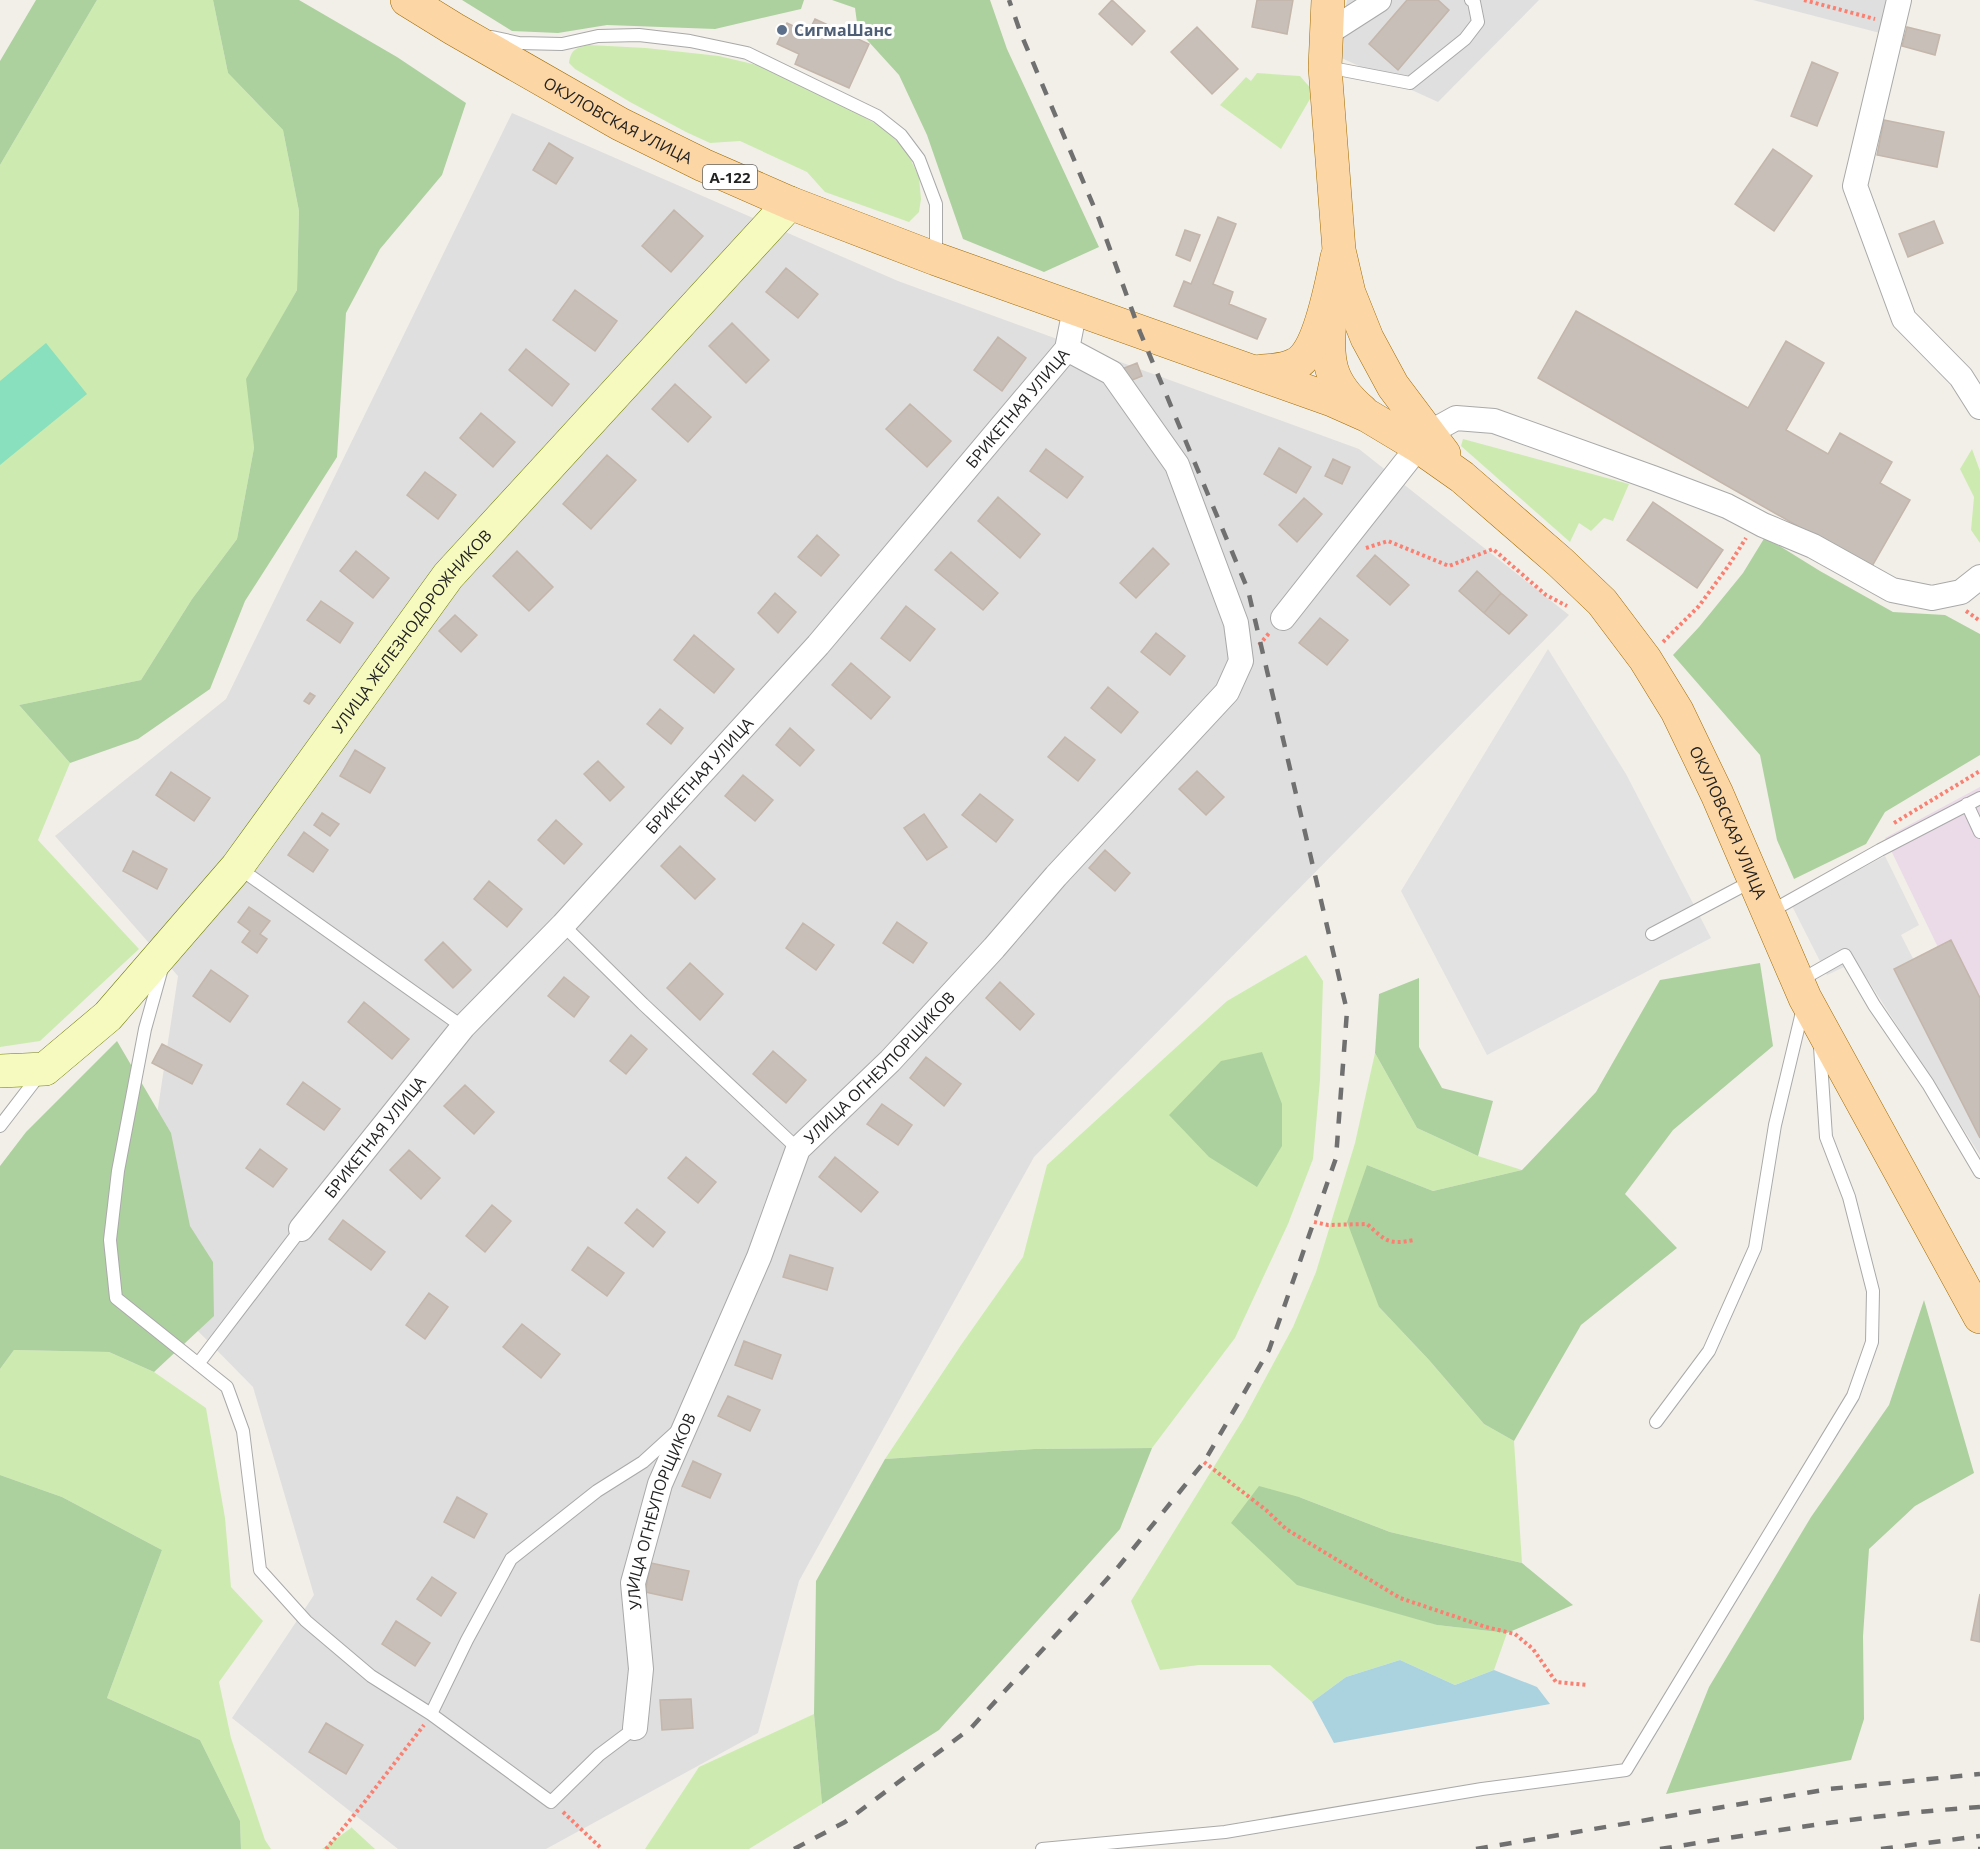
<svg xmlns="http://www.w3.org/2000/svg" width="1980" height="1849" viewBox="0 0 1980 1849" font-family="'Open Sans',sans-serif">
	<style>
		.residential { fill: #e0dfdf }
		.industrial { fill: #ebdbe8 }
		.grass { fill: #cdebb0 }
		.forest { fill: #add19e }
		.pitch { fill: #88e0be }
		.parking { fill: #e2e2e2 }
		.water { fill: #aad3df }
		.building { fill: #c7bfb8; stroke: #c4b6ab; stroke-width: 1.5 }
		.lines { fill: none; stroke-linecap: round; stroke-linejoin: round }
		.lane-casing { stroke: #a9a9a9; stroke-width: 14 }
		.street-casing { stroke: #a9a9a9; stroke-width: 26 }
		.secondary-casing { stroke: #707d05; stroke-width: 34 }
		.primary-casing { stroke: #a06b00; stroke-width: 34 }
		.path { stroke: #fa8072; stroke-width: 4; stroke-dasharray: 3 3; stroke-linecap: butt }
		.lane { stroke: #fff; stroke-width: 12 }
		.street { stroke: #fff; stroke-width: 24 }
		.secondary { stroke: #f7fabf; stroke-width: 33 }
		.primary { stroke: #fcd6a4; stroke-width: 33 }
		.rail { stroke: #707070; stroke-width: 4.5; stroke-dasharray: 12 12; stroke-linecap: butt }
		.service-dot { fill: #5c6f8a; stroke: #fff; stroke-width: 2 }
		.labels { text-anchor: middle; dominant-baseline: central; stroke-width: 6; stroke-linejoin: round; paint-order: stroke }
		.shield { fill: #fff; stroke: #646464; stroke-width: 1.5 }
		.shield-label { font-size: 15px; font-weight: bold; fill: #222 }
		.service-label { font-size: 16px; font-weight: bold; fill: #4e5e75; stroke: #fff; text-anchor: start }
		.street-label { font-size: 16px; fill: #222; stroke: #fff }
	</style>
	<rect width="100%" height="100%" fill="#f2efe9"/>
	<!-- residential -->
	<path class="residential" d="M1347,0H1539L1438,102L1337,56Z
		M1753,0H1889L1880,33Z
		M512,113L898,281L1359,449L1569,615L1034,1157L799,1581L758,1733L546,1849H398L232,1718L314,1595L253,1387L134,1266L178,976L55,836L226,699Z"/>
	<!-- industrial -->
	<path class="industrial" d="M1980,787V1034L1885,838Z"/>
	<!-- grass -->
	<path class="grass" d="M97,0H213L228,73L283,130L299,211L297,290L247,379L254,448L237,539L192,599L141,680L19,705L70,763L38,840L139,949L40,1041L0,1047V165Z
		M589,45L646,48L719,56L761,66L859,114L888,131L908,154L919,177L921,199L919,212L909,222L825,192L807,172L740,141L710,143L686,132L630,102L575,69L569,63C571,49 576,48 589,45Z
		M1257,73L1300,76L1314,92L1281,149L1220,105L1246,77L1251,81Z
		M1463,439L1629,484L1613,521L1604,518L1591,531L1579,523L1570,542L1461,446Z
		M1972,449L1980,471V543L1971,530L1974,497L1960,469Z
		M1306,955L1323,981L1320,1080L1313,1159L1288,1224L1235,1338L1152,1448L1034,1449L885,1459L961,1345L1023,1257L1047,1165L1227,1001Z
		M1375,1053L1417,1128L1478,1156L1522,1170L1433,1191L1367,1165L1379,1307L1429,1360L1484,1424L1514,1441L1522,1563L1390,1532L1299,1497L1437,1625L1507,1633L1494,1670L1455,1685L1400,1660L1346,1677L1312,1702L1270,1665H1199L1160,1670L1131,1601L1244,1418L1293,1327L1316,1272L1355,1143Z
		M14,1350L109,1352L154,1372L206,1408L225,1518L231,1587L263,1621L219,1682L231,1738L265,1840L271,1849H241L240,1821L200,1740L107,1698L162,1550L62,1497L0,1475V1369Z
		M814,1714L822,1804L749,1849H645L699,1767Z
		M351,1827L375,1849H322L351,1828Z"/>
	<!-- forest -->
	<path class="forest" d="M36,0H97L0,165V61Z
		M213,0H299L397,57L466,103L442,175L380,249L346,313L337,457L245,601L210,689L138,739L70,763L19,705L141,680L192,599L237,539L254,448L246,379L297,290L299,211L283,130L228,73Z
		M462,0H804L801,9L715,29L607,25L558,33L512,31Z
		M832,0H990L1007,49L1099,247L1044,272L963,239L927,135L899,75L858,30L855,8Z
		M1765,537L1820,571L1893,612L1945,615L1980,634V755L1885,812L1866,844L1794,879L1777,840L1760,755L1673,655L1699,627L1743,573Z
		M1760,963L1773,1046L1673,1130L1625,1194L1677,1248L1581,1325L1514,1441L1484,1424L1429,1360L1379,1307L1347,1222L1367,1165L1433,1191L1522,1170L1596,1092L1660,980Z
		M1419,978V1047L1442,1088L1493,1101L1478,1156L1417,1128L1375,1053L1379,994Z
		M117,1041L171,1133L190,1226L213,1262L214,1316L154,1372L109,1352L14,1350L0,1369V1166L26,1132Z
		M1262,1052L1282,1104V1146L1257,1187L1209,1157L1169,1115L1221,1061Z
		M1924,1300L1974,1473L1915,1506L1869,1549L1863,1636L1864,1719L1851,1760L1666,1794L1709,1687L1811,1517L1889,1405Z
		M1152,1448L1120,1529L939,1730L822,1804L814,1714L816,1581L885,1459L1034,1449Z
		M0,1475L62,1497L162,1550L107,1698L200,1740L240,1821L241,1849H0Z
		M1259,1486L1299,1497L1390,1532L1522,1563L1573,1605L1507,1633L1437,1625L1297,1585L1231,1523Z"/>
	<!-- pitch -->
	<path class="pitch" d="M46,343L87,394L0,465V381Z"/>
	<!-- parking -->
	<path class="parking" d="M1548,649L1626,774L1711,938L1487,1055L1401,891Z
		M1885,856L1919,925L1901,935L1980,1090V1155L1866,977L1844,967L1827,975L1792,906Z"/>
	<!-- water -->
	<path class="water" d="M1400,1660L1455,1685L1494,1670L1537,1687L1550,1704L1334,1743L1312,1702L1346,1677Z"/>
	<!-- building -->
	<path class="building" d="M1112,0L1145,31L1132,45L1099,14Z
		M1257,0H1293L1287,34L1252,27Z
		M1407,0H1438L1449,10L1398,70L1369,44Z
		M815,19L869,44L849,88L795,64L799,54L777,44L787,23L808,33Z
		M1197,27L1238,69L1212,94L1171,52Z
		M1907,27L1940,35L1935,55L1902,46Z
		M1812,62L1838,73L1817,126L1791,116Z
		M1884,120L1944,132L1937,167L1877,155Z
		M549,143L573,158L556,184L533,170Z
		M1773,149L1812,176L1774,231L1735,204Z
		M674,210L703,236L671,272L642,246Z
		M1218,217L1236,224L1213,284L1233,292L1229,304L1266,319L1257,339L1174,306L1184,281L1191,284Z
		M1934,221L1943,243L1908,257L1899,234Z
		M1185,230L1200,235L1190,261L1176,255Z
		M786,268L818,294L798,318L766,292Z
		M575,290L617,321L595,351L553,320Z
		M1576,311L1748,408L1786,341L1824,363L1786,430L1828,454L1840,433L1892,462L1880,483L1910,500L1871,568L1538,378Z
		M732,323L769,360L746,383L709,346Z
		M998,337L1026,358L1002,391L974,370Z
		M526,349L569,384L552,406L509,370Z
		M1137,363L1142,376L1127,382L1122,369Z
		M675,384L711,417L688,442L652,409Z
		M910,404L951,441L927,467L886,429Z
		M481,413L515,442L493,467L460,438Z
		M1279,448L1311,467L1296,493L1264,474Z
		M1046,449L1083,477L1067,498L1030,471Z
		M607,455L636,480L591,529L563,504Z
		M1333,459L1350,467L1342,484L1325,476Z
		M425,472L456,495L438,519L407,495Z
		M998,497L1040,534L1020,558L978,521Z
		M1304,498L1322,514L1297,542L1279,525Z
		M1653,502L1723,550L1697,588L1627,540Z
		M817,535L839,555L821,576L798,557Z
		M1153,548L1169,564L1136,598L1120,583Z
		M356,551L389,578L373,598L340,571Z
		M517,551L553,587L529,611L493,576Z
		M951,552L998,593L983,610L935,570Z
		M1375,555L1409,585L1390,605L1357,576Z
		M1477,571L1501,593L1484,613L1459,591Z
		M775,593L796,612L778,633L758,613Z
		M1501,593L1527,615L1509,634L1484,613Z
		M321,601L353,623L340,643L307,620Z
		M906,606L935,629L910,661L881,638Z
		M455,615L477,635L461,652L439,631Z
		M1320,618L1348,640L1327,665L1299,643Z
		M1156,633L1185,656L1170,675L1141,652Z
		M694,635L734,669L714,693L674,660Z
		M851,663L890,697L871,719L832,685Z
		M1108,687L1138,712L1121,733L1091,708Z
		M310,693L315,696L309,704L304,701Z
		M660,709L683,728L671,744L647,724Z
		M790,728L814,750L800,766L776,745Z
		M1065,737L1095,760L1078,781L1048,757Z
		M355,750L385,768L370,793L340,776Z
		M598,761L624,787L610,801L584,774Z
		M1197,771L1224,797L1206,815L1179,789Z
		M171,772L210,798L194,821L156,795Z
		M743,775L773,800L755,821L725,796Z
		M980,794L1013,820L996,842L962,815Z
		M322,813L339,824L330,836L314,825Z
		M924,814L947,847L927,860L904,828Z
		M556,820L582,844L564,864L538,840Z
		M304,832L328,850L313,872L288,855Z
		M680,846L715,879L695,899L661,866Z
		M1105,850L1130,873L1115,891L1089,868Z
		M133,851L167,869L157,889L123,871Z
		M489,881L522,909L507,927L474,899Z
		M249,907L270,921L260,934L267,939L257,953L242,942L250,931L238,922Z
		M897,922L927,943L913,963L883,943Z
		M803,923L834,945L816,970L786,948Z
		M1951,940L1980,998V1138L1894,969Z
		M443,942L471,970L453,988L425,960Z
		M690,963L723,994L700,1020L667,988Z
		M211,970L248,996L230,1022L193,996Z
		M564,977L589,997L574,1017L548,996Z
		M1000,982L1034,1014L1020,1030L986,998Z
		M364,1002L409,1039L392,1059L348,1022Z
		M631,1035L647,1049L626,1074L610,1061Z
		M162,1044L202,1065L192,1084L152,1063Z
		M773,1051L806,1080L786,1103L753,1074Z
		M926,1057L961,1084L944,1106L910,1078Z
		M303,1082L340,1109L324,1130L287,1104Z
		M465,1085L494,1112L474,1134L444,1106Z
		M882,1104L912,1125L898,1145L867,1124Z
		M260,1149L287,1169L273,1187L246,1168Z
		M409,1150L440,1178L421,1199L390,1170Z
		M686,1157L716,1182L698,1203L668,1178Z
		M835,1157L878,1192L861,1212L819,1177Z
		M492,1205L511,1221L485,1252L466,1236Z
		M637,1209L665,1232L653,1247L625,1223Z
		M343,1220L385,1252L371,1270L329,1239Z
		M588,1247L624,1273L607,1296L572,1270Z
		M790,1255L833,1268L827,1290L783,1277Z
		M429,1293L448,1307L425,1339L406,1325Z
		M522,1324L560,1354L541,1378L503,1347Z
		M744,1341L781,1355L772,1379L735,1365Z
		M728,1396L760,1410L750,1431L718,1416Z
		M693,1461L721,1474L710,1498L682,1486Z
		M457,1497L487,1514L474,1538L444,1522Z
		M651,1563L689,1571L682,1600L645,1592Z
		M432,1577L456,1593L441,1616L417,1599Z
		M1980,1594V1642L1971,1640Z
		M396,1621L430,1643L415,1666L382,1644Z
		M691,1699L693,1728L662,1730L660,1700Z
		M326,1723L363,1745L346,1774L309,1752Z"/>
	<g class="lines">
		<defs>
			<path id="lane" d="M492,37L519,43L562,44L598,36L639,35L690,41L747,53L877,116L901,135L919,159L936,204V258
				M1327,67L1410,83L1465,39L1478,22L1474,2L1471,0
				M1967,804L1980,832
				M239,868L463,1027
				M1768,913L1880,850L1980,798
				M563,925L643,1004L798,1149
				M1652,934L1754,880
				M162,968L145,1029L118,1171L110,1240L116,1298L227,1387L243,1431L260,1570L306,1621L371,1676L431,1714L551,1802L599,1755L635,1728
				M1799,981L1845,955L1874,1005L1928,1084L1980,1172
				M0,1126L40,1074
				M198,1364L301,1229
				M1656,1422L1709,1351L1755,1248L1775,1125L1803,1008
				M431,1714L467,1640L511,1559L597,1491L643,1462L676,1432
				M1042,1849L1225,1832L1482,1789L1626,1770L1853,1396L1872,1342L1873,1291L1849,1197L1826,1137L1820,1047"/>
			<g id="street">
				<path d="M1899,0L1855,186L1904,319L1961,377L1980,407"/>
				<path d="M1326,34L1379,0"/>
				<path d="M1283,618L1429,433L1456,418L1494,421L1653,478L1727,506L1763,525L1813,546L1892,590L1932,598L1961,592L1980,577"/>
				<path id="s1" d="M301,1229L463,1027L563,925L818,645L1067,349L1075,309"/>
				<path id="s2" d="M635,1728L641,1669L633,1583L660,1484L759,1257L798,1149L890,1061L994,948L1056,876L1227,692L1241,661L1236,623L1177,465L1112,373L1067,349"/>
			</g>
			<g id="secondary">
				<path id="s3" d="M0,1071L45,1069L108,1016L237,867L448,576L790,203"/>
			</g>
			<g id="primary">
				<path id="s4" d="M407,0L454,29L620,124L703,165L790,203L936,259L1332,400L1368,416L1418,446L1462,477L1560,562L1602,602L1645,659L1677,711L1717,794L1805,998L1980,1317"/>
				<path d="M1328,0L1325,67L1339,250L1349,293L1367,338L1393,386L1444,454"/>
				<path d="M1330,318C1327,360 1327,381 1362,411"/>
				<path d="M1256,372C1269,370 1284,371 1296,364C1319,352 1332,282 1337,257"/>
			</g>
		</defs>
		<!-- lane casing -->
		<use href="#lane" class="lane-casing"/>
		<!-- street casing -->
		<use href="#street" class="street-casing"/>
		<!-- secondary casing -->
		<use href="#secondary" class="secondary-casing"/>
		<!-- primary casing -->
		<use href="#primary" class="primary-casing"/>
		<!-- path -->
		<path class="path" d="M1804,0L1875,19
			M1366,548L1388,541L1449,566L1493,549L1546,595L1567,606
			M1966,611L1980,621
			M1663,642L1699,606L1729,565L1746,538
			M1259,645L1270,632
			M1894,823L1980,771
			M1314,1222L1328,1225L1367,1224C1386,1241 1388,1245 1414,1240
			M1204,1462L1266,1510L1286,1529L1400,1598L1486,1627L1515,1634L1533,1649L1556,1682L1587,1685
			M563,1812L602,1849
			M326,1849L363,1804L424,1725"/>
		<!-- lane -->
		<use href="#lane" class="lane"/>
		<!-- street -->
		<use href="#street" class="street"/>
		<!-- secondary -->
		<use href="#secondary" class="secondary"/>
		<!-- primary -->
		<use href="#primary" class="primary"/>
		<!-- rail -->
		<path class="rail" d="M794,1849L845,1822L971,1728L1119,1566L1204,1462L1269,1350L1336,1158L1347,1011L1248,590L1140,332L1099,219L1021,34L1009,0
			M1476,1849L1829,1789L1980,1774
			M1660,1849C1766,1832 1872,1814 1980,1807
			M1881,1849L1980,1836
			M1978,1849H1980"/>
	</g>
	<!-- markers -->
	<circle class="service-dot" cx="782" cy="30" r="6"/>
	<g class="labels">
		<!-- shield labels -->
		<rect class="shield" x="703" y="165" width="54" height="24" rx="4.5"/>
		<g class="shield-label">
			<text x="730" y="177">А-122</text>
		</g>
		<!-- service labels -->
		<g class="service-label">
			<text x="794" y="30">СигмаШанс</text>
		</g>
		<!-- street labels -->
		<g class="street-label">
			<text stroke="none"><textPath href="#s4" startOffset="243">ОКУЛОВСКАЯ УЛИЦА</textPath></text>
			<text stroke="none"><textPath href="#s1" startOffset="1090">БРИКЕТНАЯ УЛИЦА</textPath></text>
			<text stroke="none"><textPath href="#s3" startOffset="618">УЛИЦА ЖЕЛЕЗНОДОРОЖНИКОВ</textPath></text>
			<text stroke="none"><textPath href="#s1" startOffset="604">БРИКЕТНАЯ УЛИЦА</textPath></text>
			<text stroke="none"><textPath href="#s4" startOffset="1605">ОКУЛОВСКАЯ УЛИЦА</textPath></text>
			<text stroke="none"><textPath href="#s2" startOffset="726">УЛИЦА ОГНЕУПОРЩИКОВ</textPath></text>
			<text stroke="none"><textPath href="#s1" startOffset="118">БРИКЕТНАЯ УЛИЦА</textPath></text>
			<text stroke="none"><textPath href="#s2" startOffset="222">УЛИЦА ОГНЕУПОРЩИКОВ</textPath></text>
		</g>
	</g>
</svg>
